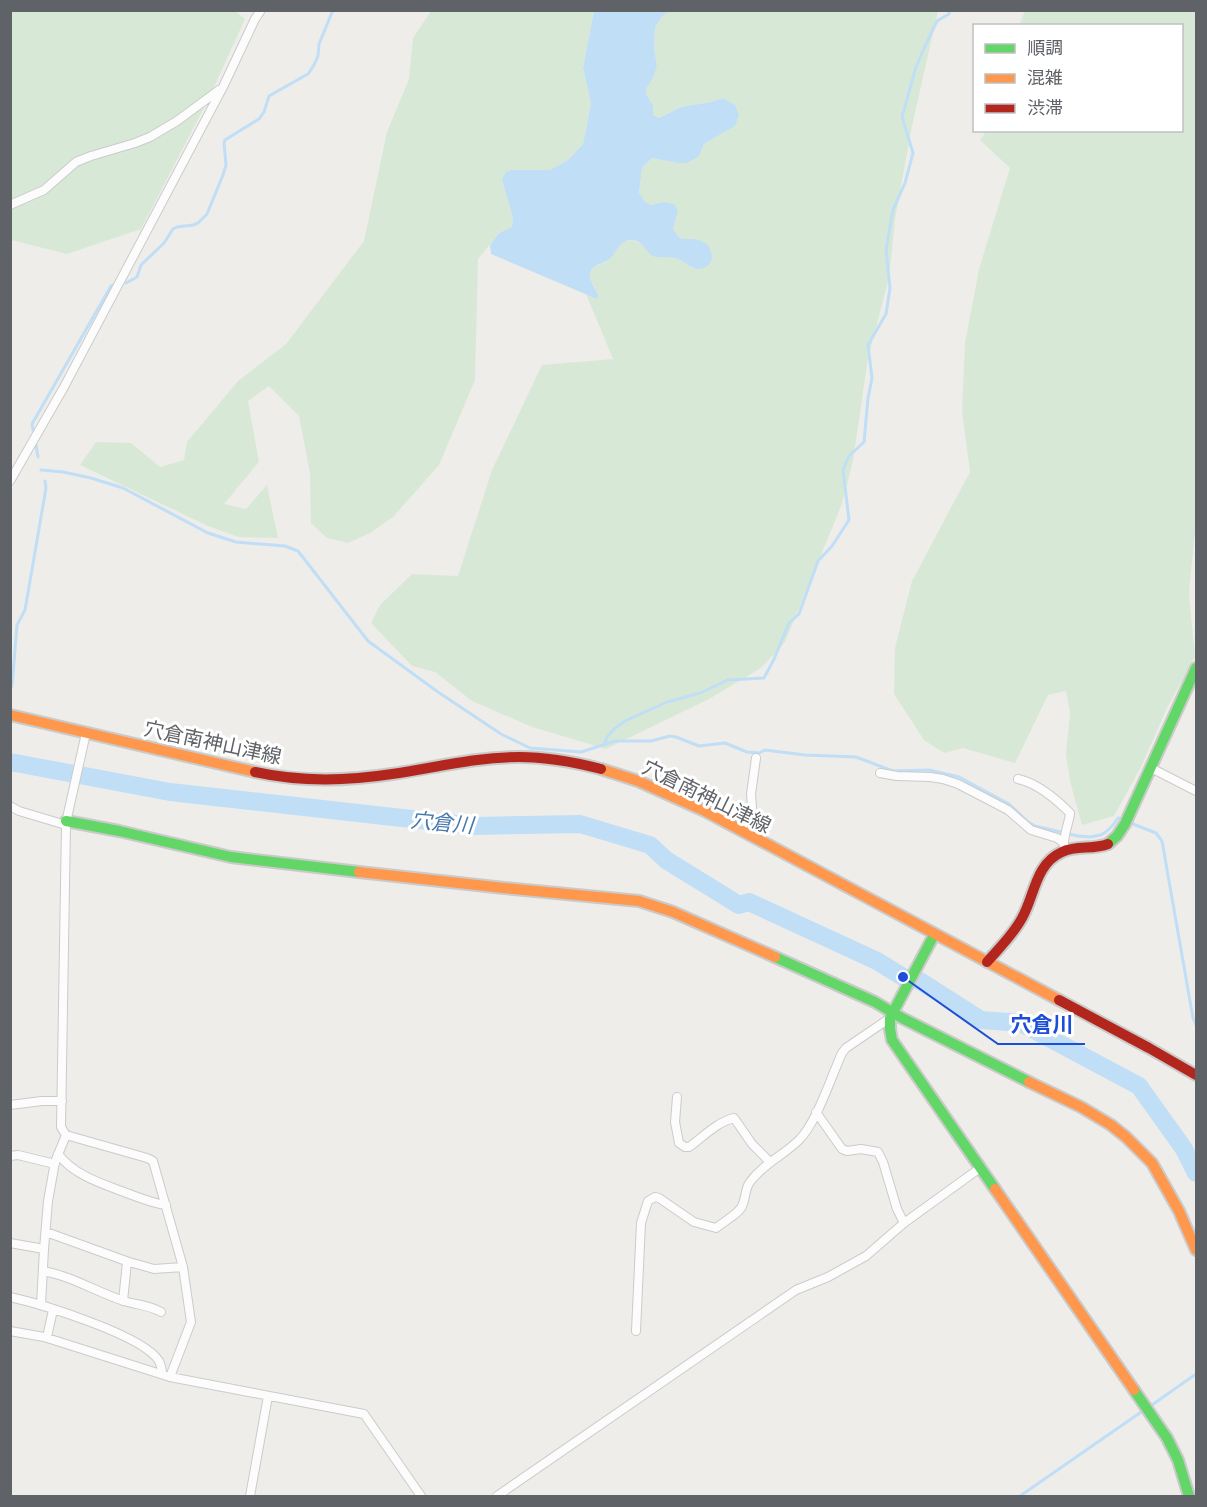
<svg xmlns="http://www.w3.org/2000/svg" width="1207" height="1507" viewBox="0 0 1207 1507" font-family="Manrope,'Noto Sans JP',sans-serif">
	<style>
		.green { fill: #d7e9d6 }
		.water { fill: #c0def6 }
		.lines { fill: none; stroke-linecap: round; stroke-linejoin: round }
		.stream { stroke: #c0def6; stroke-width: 3 }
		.river { stroke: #c0def6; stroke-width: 18 }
		.street-casing { stroke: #cbcbcb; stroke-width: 10 }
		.fast-casing { stroke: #cacaca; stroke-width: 14 }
		.slow-casing { stroke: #cacaca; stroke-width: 14 }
		.jam-casing { stroke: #cacaca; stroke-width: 14 }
		.street { stroke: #fcfcfc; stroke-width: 8 }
		.fast { stroke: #63d668; stroke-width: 10 }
		.slow { stroke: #ff974d; stroke-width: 10 }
		.jam { stroke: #b3261e; stroke-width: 10 }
		.labels { text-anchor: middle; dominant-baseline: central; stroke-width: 6; stroke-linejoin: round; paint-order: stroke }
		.street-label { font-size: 20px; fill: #5f6267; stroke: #fff }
		.water-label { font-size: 21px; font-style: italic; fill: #4878ae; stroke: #fff }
		.leader { fill: none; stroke: #1d4ed8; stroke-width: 2 }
		.callout-dot { fill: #1d4ed8; stroke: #fff; stroke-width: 2 }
		.callout-label { font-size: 21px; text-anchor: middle; font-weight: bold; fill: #1d4ed8; stroke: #fff; stroke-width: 6; stroke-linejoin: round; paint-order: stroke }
	</style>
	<rect width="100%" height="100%" fill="#eeede9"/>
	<!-- green -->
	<path class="green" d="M234,10L245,19L209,98L141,229L67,254L11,240V11Z
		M670,10L938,11L912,126L895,219L889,278L868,358L853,461L842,504L785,642L761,668L709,699L606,749L532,727L472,701L435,672L412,666L371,623L380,605L412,574L458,576L492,470L542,365L613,359L586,294L596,298L595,288L589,278L590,271L595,266L606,262L612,257L617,247L625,241L633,240L645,246L651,254L656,257H668L682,260L695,269L698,240C685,240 680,241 673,228L678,211L663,202L651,205L645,203L639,193L642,168L652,158L678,163L699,156L704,144L735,126L723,98L711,102L681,107L659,118L653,115V105L646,94V89L652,80L657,67L654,47L655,28L662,16Z
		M431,11H594L583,68L591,103L583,144L568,160L550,170H512L502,180L513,218L512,228L499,233L478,259L475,380L439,465L393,517L370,533L348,543L327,538L311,523L310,473L299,416L269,386L248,401L259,462L224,504L246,509L267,485L278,538L239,537L208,526L80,465L96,442L131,443L160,467L184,460L187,442L238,381L286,344L364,241L387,132L409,79L413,38Z
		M1025,11H1196V520L1189,593L1195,657L1168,706L1141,767L1114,816L1082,825L1070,781L1066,754L1070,713L1066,691L1048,695L1015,763L963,748L944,753L924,740L894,694L895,648L912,581L970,472L962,412L965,343L979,269L1010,168L980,140L987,130H1182V26L1019,25Z"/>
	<!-- water -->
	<path class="water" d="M594,11H670L662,16L655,28L654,47L657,67L652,80L646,89V94L653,105V115L659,118L681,107L711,102L723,98L735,105L739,115L735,126L704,144L699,156L687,163H678L652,158L642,168L639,193L645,202L651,205L663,202L674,204L678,211L673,228C681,244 685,237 699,240C702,241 705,243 708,245C710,249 712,254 712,258C711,266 702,271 694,268C689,266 684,261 678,259C674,258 669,257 665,257C664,257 656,257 656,257C646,255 644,239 630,240C616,242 617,255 607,261C603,263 598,264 594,267C584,274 594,286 598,295L597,299L491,254L490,245L499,233L512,227L513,218L502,180L506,172L512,170H550L568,160L583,144L591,103L583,68Z"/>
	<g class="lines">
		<!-- stream -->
		<path class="stream" d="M126,283L137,277L141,265L164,243L173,229L177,227L193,225L198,223L207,214L223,175L226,165L224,143L225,140L259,119L264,112L269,96L308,74L314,65L318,56L319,44L333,10
			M33,430L32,424L111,286L116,284
			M36,445L38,457
			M41,470L63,472L91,478L123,488L208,533L236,542L285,546L298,551L368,641L438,692L501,734L530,748L581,752L615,741H651L670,736L676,737L699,746L725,743L747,752L759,753L765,750L805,755L856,757L893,771L929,770L959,777L1009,804L1028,822L1035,826L1078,836L1090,837L1101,835L1107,831L1113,825L1118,818H1119
			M10,688L12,686L17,625L25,610L46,488L45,481
			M604,745L607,737L614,729L625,721L667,702L700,693L728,680L764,678L774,659L789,623L799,614L818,561L832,546L849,520L843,470L849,456L864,442L868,398L872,378L868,345L886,314L890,288L886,251L891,221L893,210L905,183L913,153L902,117L916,67L926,44L937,21L949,14L950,10
			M1133,824L1156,833L1162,841L1193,1018L1196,1025
			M1149,1407L1196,1374
			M1020,1496L1144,1410"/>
		<!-- river -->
		<path class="river" d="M10,762L170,792L474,826L580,824L650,845L666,860L739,905L749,902L877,961L903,977L920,981L981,1020L1021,1023L1139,1086L1184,1149L1196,1173"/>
		<defs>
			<path id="street" d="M10,205L44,190L76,162L91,156L135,143L150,137L177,121L219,90
				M10,481L64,387L223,87L255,19L261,10
				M1151,768L1196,791
				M880,773L897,776L930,777L943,779L958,784L1008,810L1031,830L1057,838L1064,843
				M1018,779C1037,783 1056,799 1070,813C1069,824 1063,835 1064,847
				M10,806L19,811L66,825L61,1127L66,1135L147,1158L153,1161L183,1267L191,1322L170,1377
				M67,818L86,733
				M741,831L752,807L751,794L756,758
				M677,1097L675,1122L679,1143L685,1147H689C703,1137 717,1122 734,1118L752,1144L770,1162
				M10,1105L42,1101H62
				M816,1112L842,1149L847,1151L861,1149L878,1152L883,1162L897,1209L904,1223
				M58,1154C74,1175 100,1183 124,1192C138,1197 151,1203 166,1205
				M10,1156L18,1155L55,1164
				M46,1232L129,1262L147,1267L154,1269L183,1267
				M10,1243L44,1249L48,1201L55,1162L66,1135
				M43,1271C72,1276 96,1292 124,1301C137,1305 149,1305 161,1312
				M10,1297C41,1304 143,1335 159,1361C161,1365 162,1370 162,1374
				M123,1301L127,1262
				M41,1305L44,1249
				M10,1331L44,1337L170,1377L364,1414L421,1496
				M636,1331L641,1223L648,1201L655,1197L659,1198L694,1222L716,1228C724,1221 740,1214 743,1204C746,1196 745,1188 750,1182C763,1164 784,1155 799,1140C817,1122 831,1077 842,1053L846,1048L890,1018
				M47,1337L53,1310
				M250,1496L268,1396
				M497,1496L796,1290L828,1277L866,1256L904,1223L980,1168"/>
			<path id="fast" d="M66,821L119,831L231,857L359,872
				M1108,844L1117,836L1125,824L1196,668
				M934,935L890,1018V1029L892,1040L995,1189
				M775,957L875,1002L902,1018L1029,1082
				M1134,1390L1167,1438L1178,1460L1189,1496"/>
			<path id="slow" d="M10,715L255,772
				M601,769L638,781L705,811L1059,1000
				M359,872L504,888L639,901L673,912L775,957
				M1029,1082L1081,1107L1111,1125L1126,1137L1152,1163L1179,1211L1196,1250
				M995,1189L1134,1390"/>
			<path id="jam" d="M255,772C300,782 347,781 392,774C434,768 476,757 519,757C547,757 574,762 601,769
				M987,962C999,948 1013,935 1022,918C1035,895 1035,864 1062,852C1076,845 1093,850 1108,844
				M1059,1000L1149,1048L1196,1075"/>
		</defs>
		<!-- street casing -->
		<use href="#street" class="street-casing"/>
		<!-- fast casing -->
		<use href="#fast" class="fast-casing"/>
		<!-- slow casing -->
		<use href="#slow" class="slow-casing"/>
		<!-- jam casing -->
		<use href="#jam" class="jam-casing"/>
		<!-- street -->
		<use href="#street" class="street"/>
		<!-- fast -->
		<use href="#fast" class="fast"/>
		<!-- slow -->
		<use href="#slow" class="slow"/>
		<!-- jam -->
		<use href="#jam" class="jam"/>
	</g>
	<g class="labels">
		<!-- street labels -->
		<g class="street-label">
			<text transform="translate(213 742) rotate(12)">穴倉南神山津線</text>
			<text transform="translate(707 796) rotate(26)">穴倉南神山津線</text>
		</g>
		<!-- water labels -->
		<g class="water-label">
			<text transform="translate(442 822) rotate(5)">穴倉川</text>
		</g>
	</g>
	<!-- callouts -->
	<path class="leader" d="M903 977L998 1044H1085"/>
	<circle class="callout-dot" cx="903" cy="977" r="6"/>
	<g class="callout-label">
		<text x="1042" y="1032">穴倉川</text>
	</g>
	<!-- border -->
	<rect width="1207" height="1507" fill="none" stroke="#5f6267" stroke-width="24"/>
	<!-- legend -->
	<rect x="973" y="24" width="210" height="108" fill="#ffffff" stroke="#bfc0c2" stroke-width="1.5"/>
	<rect x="985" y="44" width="30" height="9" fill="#63d668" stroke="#bfc0c2" stroke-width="1.5"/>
	<text x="1027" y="54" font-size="18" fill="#5f6267">順調</text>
	<rect x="985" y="74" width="30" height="9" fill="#ff974d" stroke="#bfc0c2" stroke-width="1.5"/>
	<text x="1027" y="84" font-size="18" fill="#5f6267">混雑</text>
	<rect x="985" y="104" width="30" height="9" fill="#b3261e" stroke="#bfc0c2" stroke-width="1.5"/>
	<text x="1027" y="114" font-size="18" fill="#5f6267">渋滞</text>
</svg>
